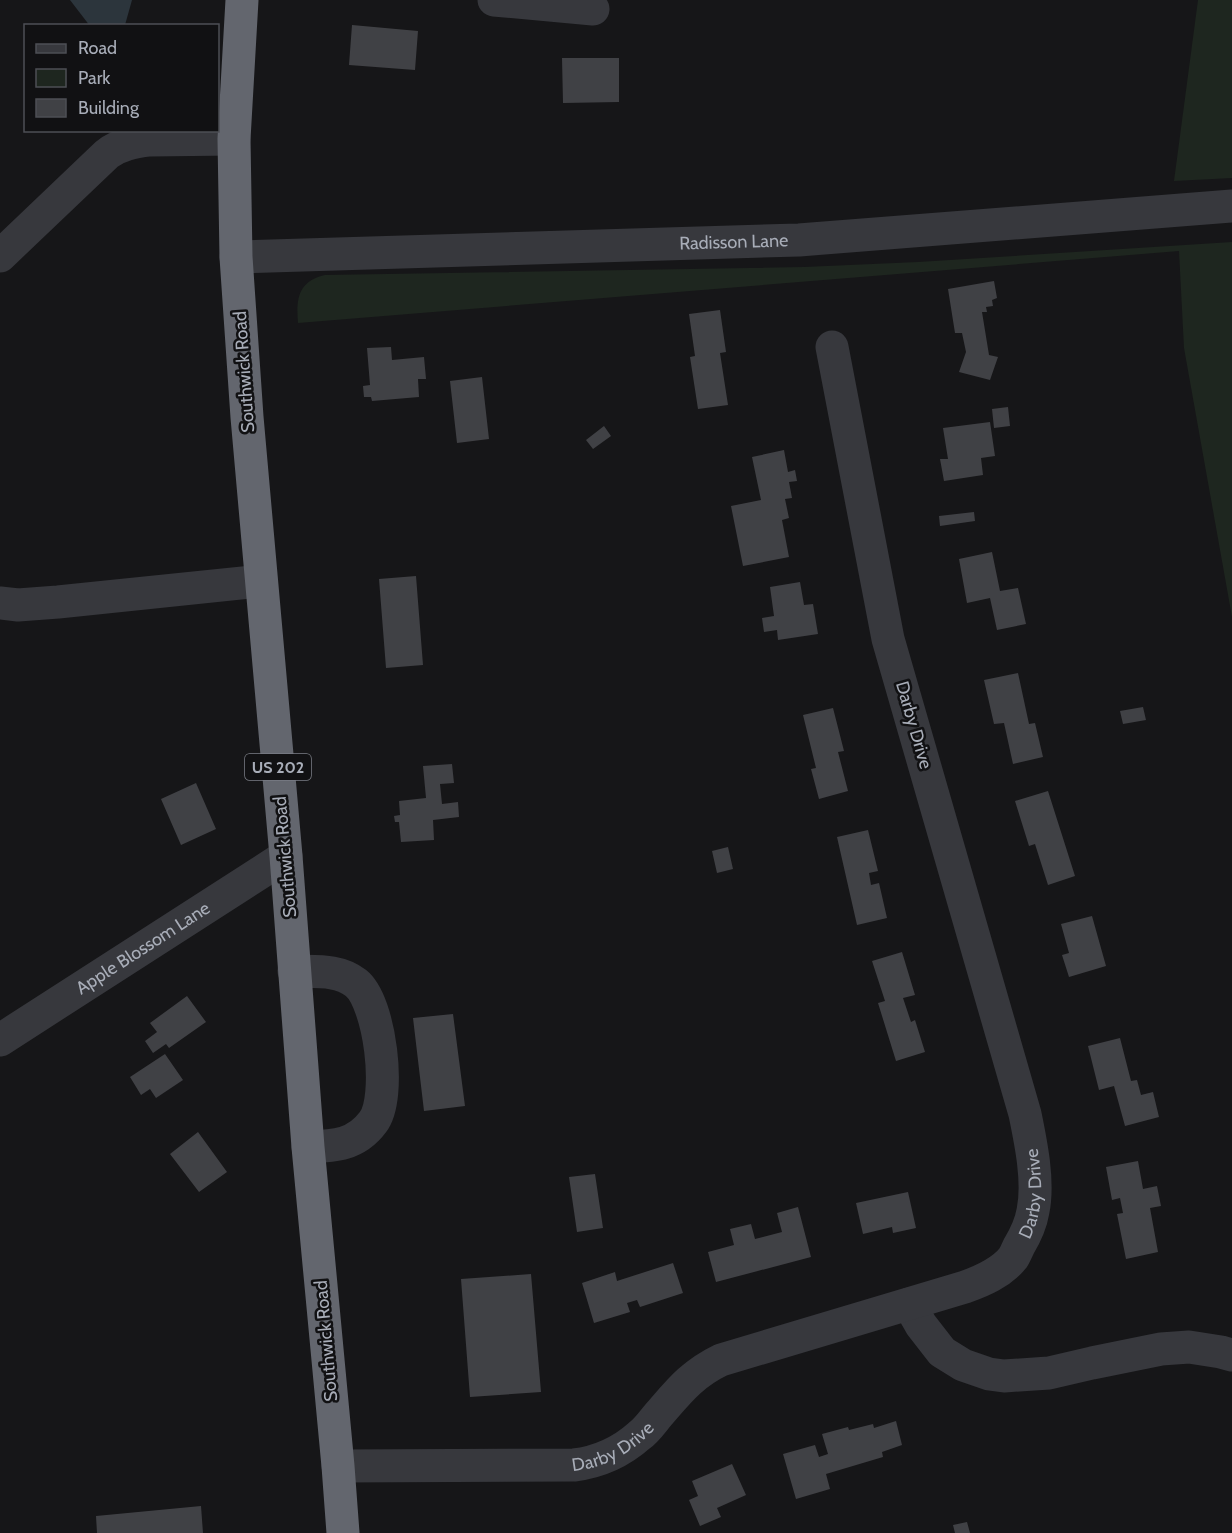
<svg xmlns="http://www.w3.org/2000/svg" width="1232" height="1533" viewBox="0 0 1232 1533" font-family="Cabin,sans-serif">
	<style>
		.green { fill: #1e261f }
		.water { fill: #2c353c }
		.building { fill: #404145 }
		.lines { fill: none; stroke-linecap: round; stroke-linejoin: round }
		.minor { stroke: #37383d; stroke-width: 33 }
		.highway { stroke: #63666e; stroke-width: 33 }
		.labels { text-anchor: middle; dominant-baseline: central; stroke-width: 5; stroke-linejoin: round; paint-order: stroke }
		.shield { fill: #111113; stroke: #7b7e86; stroke-width: 1.5 }
		.shield-label { font-size: 16px; font-weight: bold; fill: #a8adb8 }
		.street-label { font-size: 18px; fill: #a8adb8; stroke: #111113 }
	</style>
	<rect width="100%" height="100%" fill="#161618"/>
	<!-- green -->
	<path class="green" d="M1198,0H1232V178L1174,181Z
		M1232,242V617L1184,348L1179,251L298,323C296,299 298,281 325,275L804,267L918,262Z"/>
	<!-- water -->
	<path class="water" d="M70,0H132L125,25L90,26Z"/>
	<!-- building -->
	<path class="building" d="M352,25L418,31L415,70L349,65Z
		M562,58H619V102L563,103Z
		M994,281L997,298L992,300L993,306L986,307L987,312H982L989,355L998,357L990,380L959,372L966,352L962,333H955L948,289Z
		M720,310L726,352L720,353L728,405L698,409L690,357L695,356L689,314Z
		M391,347L392,360L424,357L426,379H418L419,397L372,401L371,397H364L363,386L370,385L367,348Z
		M482,377L489,439L457,443L450,381Z
		M1008,407L1010,426L994,428L992,409Z
		M990,422L995,456L981,458L983,475L944,481L940,459H948L943,428Z
		M604,426L611,436L593,449L586,440Z
		M784,450L788,472L795,470L797,481L789,482L792,498L785,499L789,518L782,520L789,557L743,566L731,506L761,500L752,457Z
		M974,512L975,521L940,526L939,516Z
		M992,552L1000,591L1018,588L1026,624L997,630L990,598L967,603L959,559Z
		M416,576L423,665L386,668L379,579Z
		M800,582L804,605L813,604L818,634L778,640L777,630L764,632L762,618L774,616L770,587Z
		M1018,673L1029,724L1035,723L1043,757L1013,764L1004,723L994,724L984,680Z
		M1143,707L1146,720L1123,724L1120,711Z
		M833,708L844,751L838,752L848,791L819,799L811,769L816,768L803,715Z
		M452,764L454,783L440,784L442,804L458,802L459,817L433,820L434,840L401,842L399,822H395L394,816L400,815L399,801L426,798L423,766Z
		M196,783L216,829L181,845L161,799Z
		M1048,791L1075,876L1048,885L1035,844L1029,846L1015,801Z
		M868,830L878,871L869,873L871,885L879,883L887,918L857,925L837,837Z
		M728,847L733,869L717,873L712,851Z
		M1092,916L1106,966L1069,977L1062,955L1069,953L1061,924Z
		M902,952L915,995L903,998L911,1022L915,1020L925,1052L896,1061L878,1003L885,1001L872,961Z
		M187,996L206,1022L169,1048L166,1044L153,1053L145,1041L157,1032L150,1023Z
		M453,1014L465,1106L424,1111L413,1018Z
		M1120,1038L1131,1081L1137,1080L1141,1095L1153,1092L1159,1117L1125,1126L1114,1086L1099,1090L1088,1046Z
		M165,1054L183,1080L156,1098L150,1089L141,1095L130,1077Z
		M198,1132L227,1172L199,1192L170,1154Z
		M1138,1161L1143,1189L1157,1186L1161,1206L1150,1208L1158,1252L1126,1259L1117,1214L1123,1213L1120,1198L1112,1200L1106,1167Z
		M595,1174L603,1228L577,1232L569,1177Z
		M908,1192L916,1228L893,1233L892,1227L863,1234L856,1203Z
		M798,1207L811,1257L716,1282L708,1252L734,1245L730,1229L751,1224L755,1239L782,1232L777,1213Z
		M673,1263L683,1293L640,1307L637,1300L627,1303L630,1312L594,1323L582,1283L615,1272L617,1281Z
		M531,1274L541,1392L470,1397L461,1279Z
		M896,1421L902,1445L882,1452L883,1457L826,1474L830,1489L796,1499L783,1454L815,1445L819,1457L828,1454L822,1434L848,1427L849,1430L873,1424L874,1428Z
		M732,1464L746,1495L717,1508L721,1517L700,1526L689,1500L698,1496L692,1481Z
		M201,1506L203,1533H97L96,1516Z
		M967,1522L970,1533H955L953,1525Z"/>
	<g class="lines">
		<!-- minor -->
		<g class="minor">
			<path d="M494,0L593,9"/>
			<path d="M0,256L107,154C120,144 134,142 150,140L234,139"/>
			<path id="s1" d="M236,257L799,240L1232,206"/>
			<path d="M0,603L18,605L58,602L261,581"/>
			<path d="M294,971C315,972 338,969 356,983C380,1002 392,1097 373,1122C356,1145 335,1146 308,1147"/>
			<path id="s2" d="M0,1040L286,856"/>
			<path d="M909,1304L921,1325L942,1352L963,1365L989,1374L1004,1376L1049,1373L1092,1363L1161,1349L1189,1347L1221,1352L1232,1355"/>
			<path id="s3" d="M338,1466L574,1465C599,1462 621,1452 640,1435C647,1430 653,1421 659,1414C679,1391 692,1374 721,1360L965,1287C982,1281 1001,1273 1013,1258C1015,1255 1017,1250 1019,1246C1025,1236 1031,1223 1033,1211C1039,1182 1031,1143 1025,1114L888,639L832,347"/>
		</g>
		<!-- highway -->
		<path class="highway" d="M242,0L234,139L236,257L247,417L286,856L308,1147L338,1466L343,1533"/>
	</g>
	<g class="labels">
		<!-- shield labels -->
		<rect class="shield" x="245" y="754" width="66" height="26" rx="4.5"/>
		<g class="shield-label">
			<text x="278" y="767">US 202</text>
		</g>
		<!-- street labels -->
		<g class="street-label">
			<text stroke="none"><textPath href="#s1" startOffset="498">Radisson Lane</textPath></text>
			<text transform="translate(244 372) rotate(-94)">Southwick Road</text>
			<text transform="translate(914 725) rotate(74)">Darby Drive</text>
			<text transform="translate(285 857) rotate(-95)">Southwick Road</text>
			<text stroke="none"><textPath href="#s2" startOffset="170">Apple Blossom Lane</textPath></text>
			<text stroke="none"><textPath href="#s3" startOffset="801">Darby Drive</textPath></text>
			<text transform="translate(326 1341) rotate(-95)">Southwick Road</text>
			<text stroke="none"><textPath href="#s3" startOffset="279">Darby Drive</textPath></text>
		</g>
	</g>
	<!-- legend -->
	<rect x="24" y="24" width="195" height="108" fill="#111113" stroke="#4d4f55" stroke-width="1.5"/>
	<rect x="36" y="44" width="30" height="9" fill="#37383d" stroke="#4d4f55" stroke-width="1.5"/>
	<text x="78" y="54" font-size="18" fill="#a8adb8">Road</text>
	<rect x="36" y="69" width="30" height="18" fill="#1e261f" stroke="#4d4f55" stroke-width="1.5"/>
	<text x="78" y="84" font-size="18" fill="#a8adb8">Park</text>
	<rect x="36" y="99" width="30" height="18" fill="#404145" stroke="#4d4f55" stroke-width="1.5"/>
	<text x="78" y="114" font-size="18" fill="#a8adb8">Building</text>
</svg>
